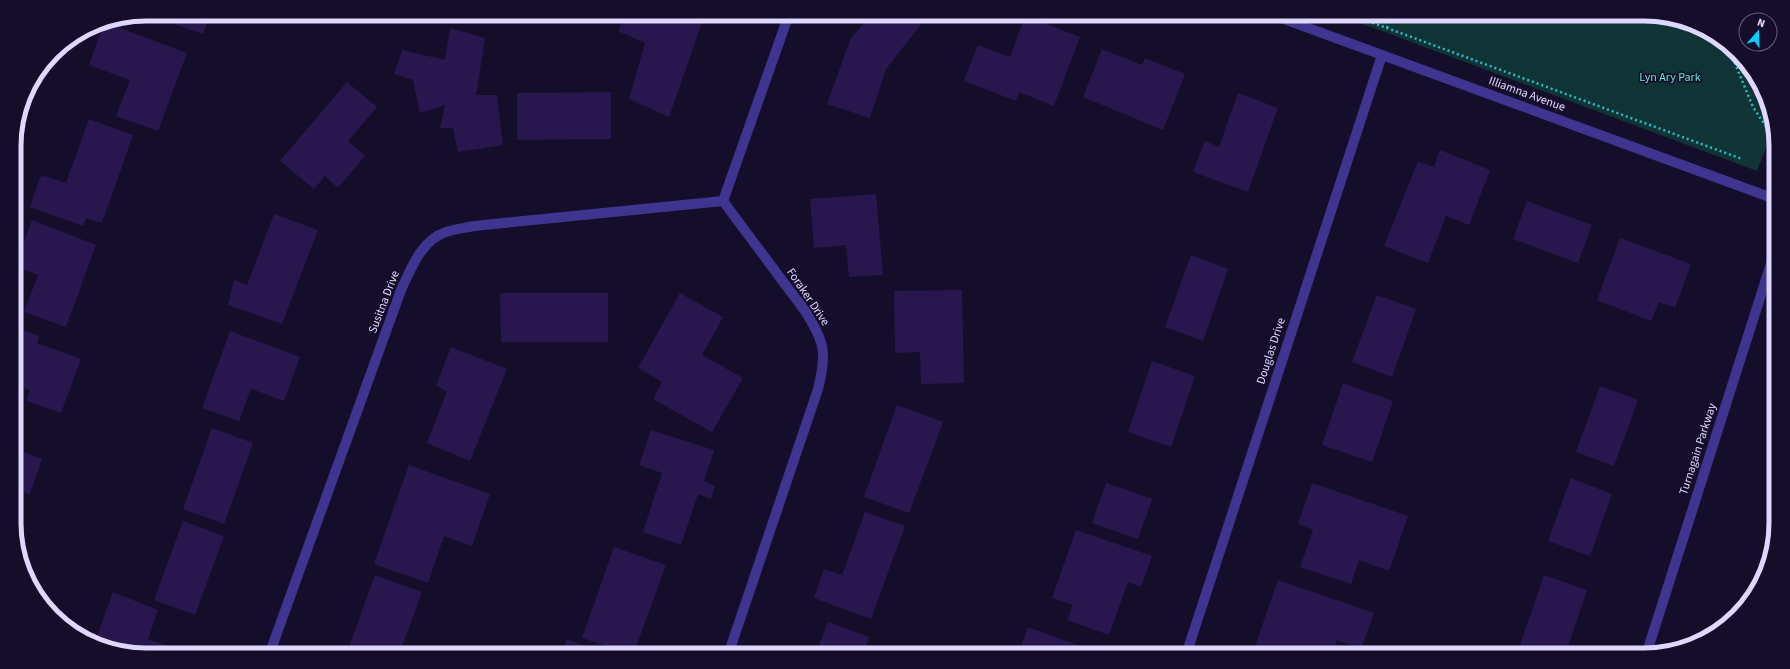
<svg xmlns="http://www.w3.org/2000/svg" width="1790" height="669" viewBox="0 0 1790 669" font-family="'Source Sans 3',sans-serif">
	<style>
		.park { fill: #103436 }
		.building { fill: #27174e }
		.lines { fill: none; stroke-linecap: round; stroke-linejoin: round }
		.path { stroke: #22c3c8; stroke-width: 2.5; stroke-dasharray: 2 3; stroke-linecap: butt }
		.minor { stroke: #3f348f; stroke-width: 10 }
		.labels { text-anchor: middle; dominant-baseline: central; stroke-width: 3.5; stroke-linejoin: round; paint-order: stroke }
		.park-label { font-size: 12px; fill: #55edd5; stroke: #150e2b }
		.street-label { font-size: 12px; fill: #e0d7ff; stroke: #150e2b }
		.rim { fill: none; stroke: #e0d7ff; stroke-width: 5 }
	</style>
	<rect width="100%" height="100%" fill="#150e2b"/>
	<!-- park -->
	<path class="park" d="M1336,14H1644L1686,21L1724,41L1748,66L1774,127L1757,171Z"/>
	<!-- building -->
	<path class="building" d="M145,14H210L203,34Z
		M625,14H705L669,117L629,99L645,43L618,31Z
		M872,14H929L886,69L870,118L827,104L851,38Z
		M1025,16L1080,37L1054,106L1019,92L1016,101L964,81L978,45L1010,57Z
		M104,22L187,53L158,131L116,116L130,80L89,65Z
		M450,28L485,38L476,95H497L503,145L458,152L453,128H440L445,105L420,113L413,80L394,74L402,50L445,60Z
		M1102,49L1142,65L1145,58L1185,74L1163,130L1083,97Z
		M347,82L377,107L348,141L365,156L338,188L325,176L314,189L280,161Z
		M611,92V139L517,140V93Z
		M1238,93L1278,108L1248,192L1193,172L1205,141L1219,147Z
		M89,119L133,135L102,223L86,218L83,226L30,207L41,175L66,183Z
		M1440,150L1490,170L1469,225L1446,216L1428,263L1384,246L1418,161L1434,167Z
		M876,194L883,275L849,277L846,245L814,248L810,199Z
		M1527,201L1592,225L1578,263L1513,239Z
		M274,214L318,230L282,324L228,305L234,280L247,285Z
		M32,220L96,245L66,327L24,312L38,275L15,266Z
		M1620,238L1691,264L1675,308L1659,302L1651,321L1597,300Z
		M1191,255L1228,269L1203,341L1165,327Z
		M962,290L964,383L921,384L920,352L895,353L894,291Z
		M500,293H608V342H501Z
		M680,293L723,317L702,355L743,378L712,432L653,399L662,382L638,368Z
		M1377,295L1416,309L1392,377L1352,362Z
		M15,328L39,336L37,343L81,359L61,413L26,401L30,390L16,385Z
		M230,331L300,357L284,401L251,389L239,421L202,408Z
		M451,347L507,369L470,461L427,443L447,391L436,386Z
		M1152,361L1195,376L1171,447L1128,432Z
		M1343,383L1393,401L1372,462L1322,445Z
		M1600,386L1638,400L1614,466L1576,452Z
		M897,405L943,422L909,513L864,497Z
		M212,428L253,443L224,524L183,509Z
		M651,430L714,450L704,481L715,486L711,499L698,494L681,545L643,532L662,473L639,465Z
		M16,449L42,459L30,494L23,492L16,510Z
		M409,465L490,494L472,546L444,536L428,583L374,564Z
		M1571,478L1612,494L1590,556L1548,541Z
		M1106,483L1152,499L1138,539L1092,523Z
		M1312,483L1408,516L1389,571L1359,560L1351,584L1300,567L1313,530L1298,524Z
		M865,512L905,526L871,619L814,598L824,569L842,575Z
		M183,521L224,536L195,615L154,600Z
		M1076,530L1152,556L1141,587L1128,582L1109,635L1067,620L1073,605L1052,598Z
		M614,547L666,565L633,655L582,638Z
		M375,575L422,592L399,655H346Z
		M1544,575L1587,590L1565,655H1520L1517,654Z
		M1278,580L1374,613L1361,649L1337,640L1332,655H1252Z
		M1748,590L1754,592L1749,603L1740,612Z
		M113,592L158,610L148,639L173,648L171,655H146L104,648L95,642Z
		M828,622L869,637L863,655H815Z
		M1028,627L1104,655H1018Z
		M567,639L604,655H561Z"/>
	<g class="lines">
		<!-- path -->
		<path class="path" d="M1349,14L1742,159
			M1387,28L1391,14
			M1727,44L1753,107L1767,128L1775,131"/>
		<!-- minor -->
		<path class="minor" d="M1270,14L1775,199
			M723,201L805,311C825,342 827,353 818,389L728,655
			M723,201L789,14
			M269,655L401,290C411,269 421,240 446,232C455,229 465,228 474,226L723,201
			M1186,655L1382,55
			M1646,655L1775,251"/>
	</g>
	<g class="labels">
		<!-- park labels -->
		<g class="park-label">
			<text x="1670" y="77">Lyn Ary Park</text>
		</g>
		<!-- street labels -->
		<g class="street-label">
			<text transform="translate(1527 94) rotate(20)">Illiamna Avenue</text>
			<text transform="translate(808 297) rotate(56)">Foraker Drive</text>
			<text transform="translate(384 302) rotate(-69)">Susitna Drive</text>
			<text transform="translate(1271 351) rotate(-72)">Douglas Drive</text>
			<text transform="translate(1698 449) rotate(-72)">Turnagain Parkway</text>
		</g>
	</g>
	<!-- crop -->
	<path d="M0 0H1790V669H0ZM146 21H1644A125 125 0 0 1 1769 146V523A125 125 0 0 1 1644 648H146A125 125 0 0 1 21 523V146A125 125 0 0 1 146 21Z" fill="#150e2b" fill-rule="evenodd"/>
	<path class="rim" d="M146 21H1644A125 125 0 0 1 1769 146V523A125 125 0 0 1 1644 648H146A125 125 0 0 1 21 523V146A125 125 0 0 1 146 21Z"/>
	<!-- north arrow -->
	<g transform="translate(1758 32) rotate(20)"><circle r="19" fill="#150e2b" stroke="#665e80"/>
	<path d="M0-3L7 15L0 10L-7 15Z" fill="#03cfff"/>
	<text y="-6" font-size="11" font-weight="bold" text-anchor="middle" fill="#e0d7ff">N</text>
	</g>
</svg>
